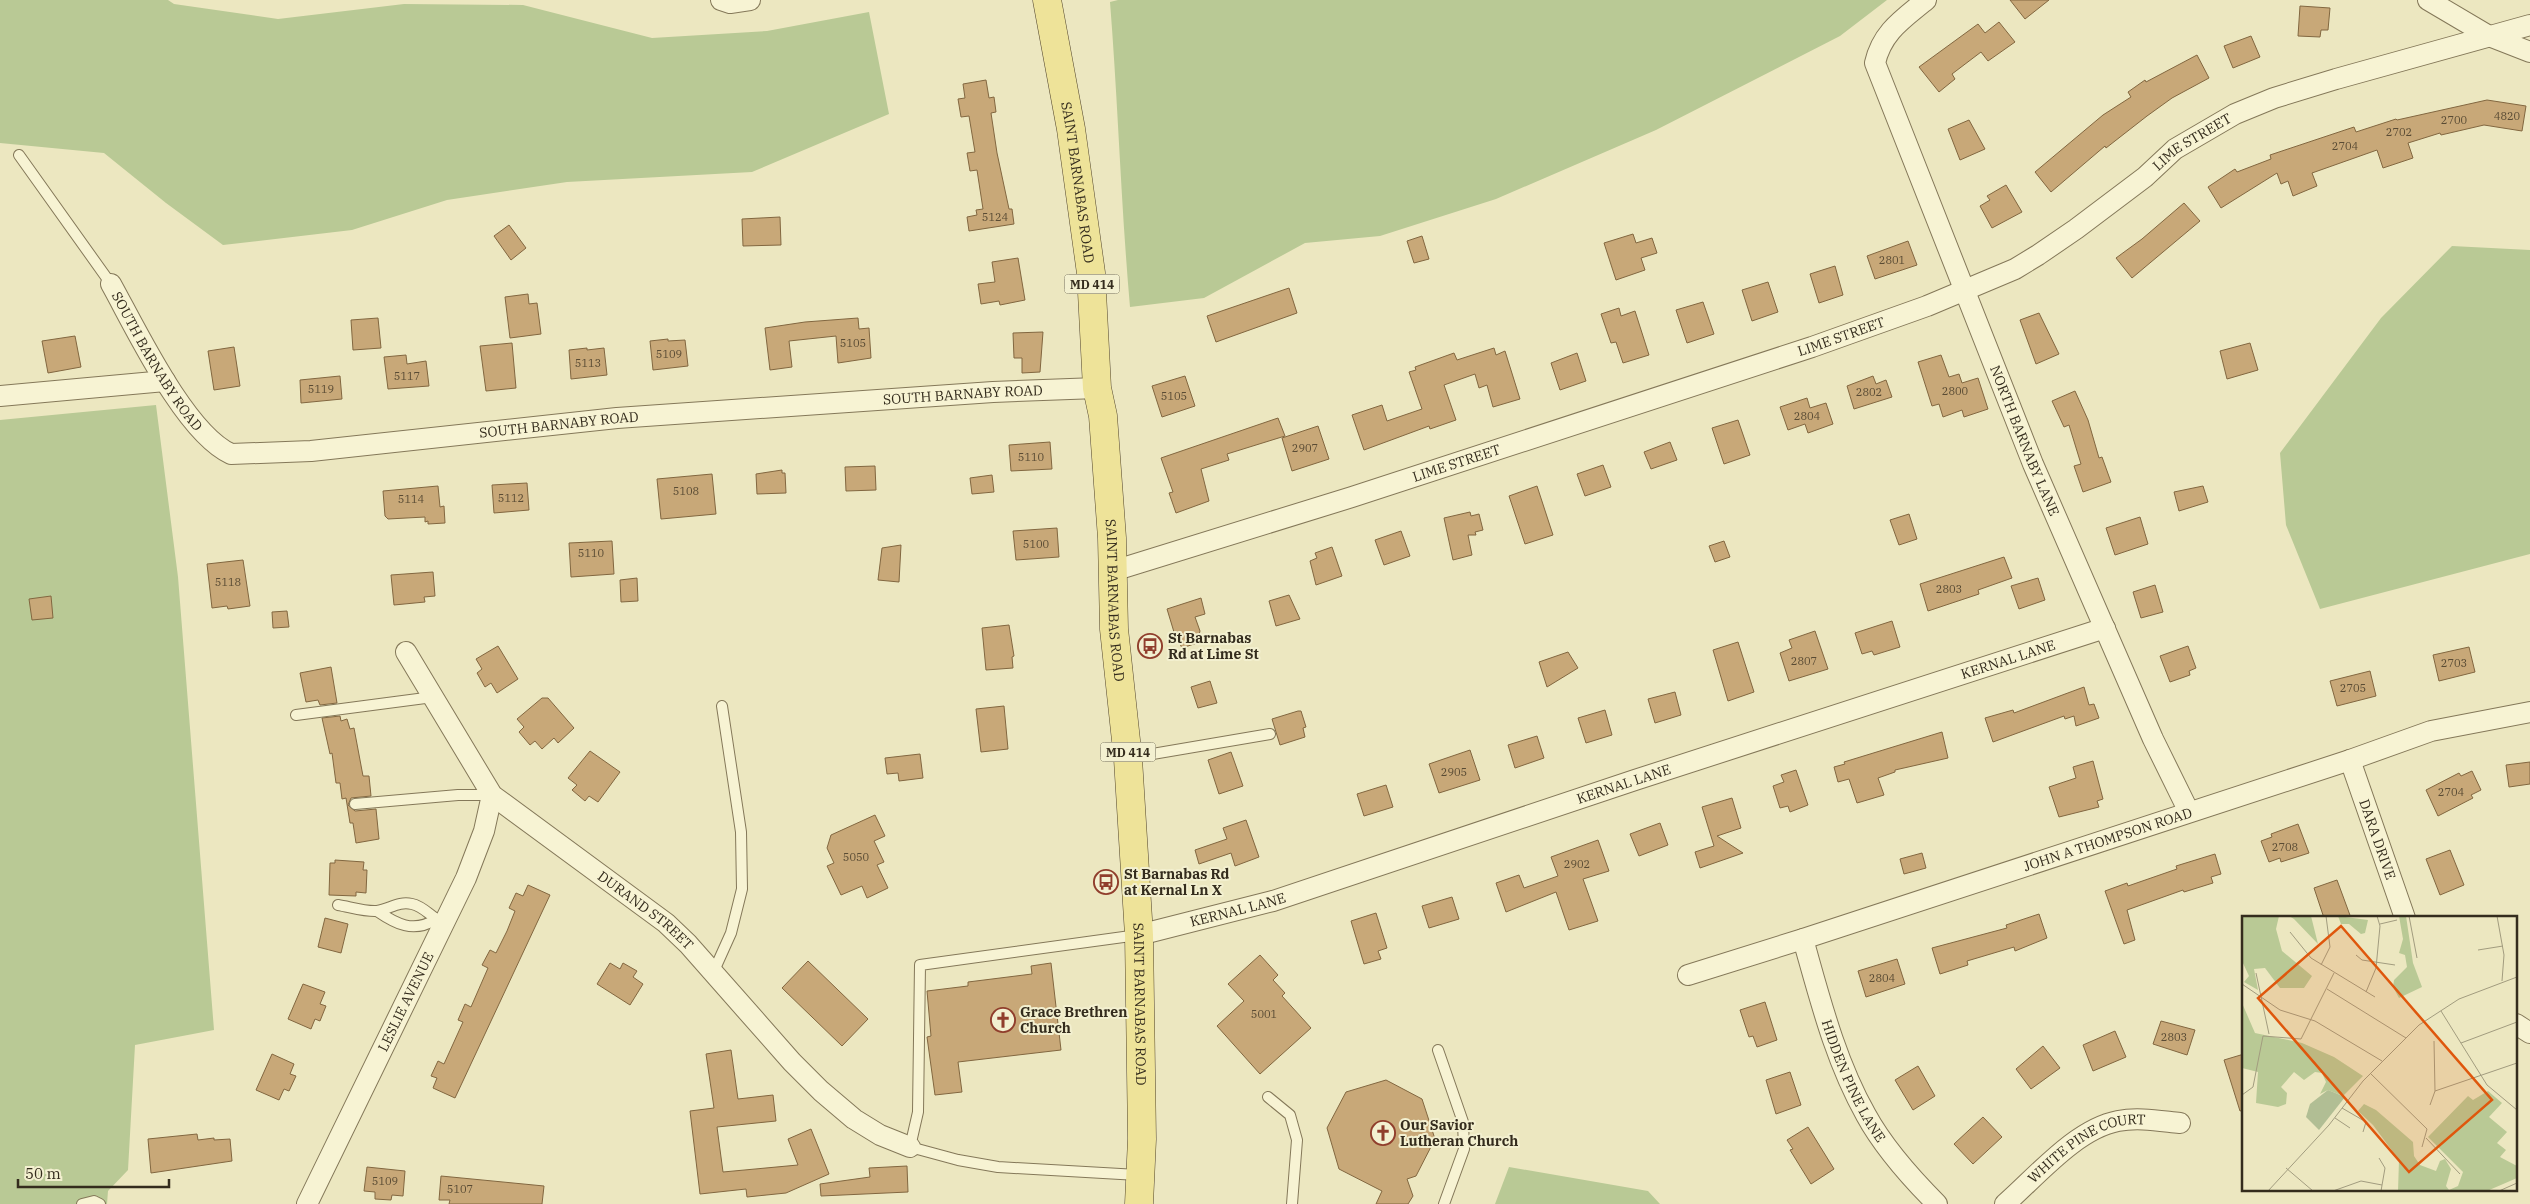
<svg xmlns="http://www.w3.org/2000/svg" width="2530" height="1204" viewBox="0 0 2530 1204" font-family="'IBM Plex Serif',serif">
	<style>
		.green { fill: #b9c995 }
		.building { fill: #c8a878; stroke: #826740 }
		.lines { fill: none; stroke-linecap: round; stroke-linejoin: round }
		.service-casing { stroke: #847859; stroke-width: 12 }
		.minor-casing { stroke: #847859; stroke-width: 22 }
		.primary-casing { stroke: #52452d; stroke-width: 29 }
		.service { stroke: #f7f3d3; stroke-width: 10 }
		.minor { stroke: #f7f3d3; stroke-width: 20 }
		.primary { stroke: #eee399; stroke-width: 28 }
		.labels { text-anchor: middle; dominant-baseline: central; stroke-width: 4; stroke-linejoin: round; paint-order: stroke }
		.number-label { font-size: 11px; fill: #594b34 }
		.shield { fill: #f3f0d0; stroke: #6d6753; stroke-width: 1 }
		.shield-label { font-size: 12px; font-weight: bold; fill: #342c1d }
		.street-label { font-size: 14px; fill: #342c1d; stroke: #f3f0d0 }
		.poi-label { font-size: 14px; font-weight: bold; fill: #342c1d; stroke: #f3f0d0; text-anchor: start }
		.inset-road { fill: none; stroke: #a29c7f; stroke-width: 1 }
		.view { fill: #df570d; fill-opacity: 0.15; stroke: #df570d; stroke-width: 2.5 }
		.inset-edge { fill: none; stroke: #342c1d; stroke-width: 2.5 }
	</style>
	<rect width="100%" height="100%" fill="#ece7c0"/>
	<!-- green -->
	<path class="green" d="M0,0H168L174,4L278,19L404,4L523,5L652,38L767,31L869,12L889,114L752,172L567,182L447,200L352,230L223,245L166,203L104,153L0,143Z
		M1118,0H1887L1840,36L1656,130L1496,199L1380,236L1305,243L1204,298L1130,307C1121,205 1118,103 1110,2Z
		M2452,246L2530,250V554L2320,609L2286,525L2280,453L2381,318Z
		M156,405L178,577L214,1030L135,1045L128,1170L108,1191L107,1204H0V420Z
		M1509,1167L1648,1191L1660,1204H1495Z"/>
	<!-- building -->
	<path class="building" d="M2010,0H2049L2025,19Z
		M2300,6L2330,8L2328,30H2321L2320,37L2298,36Z
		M1999,22L2015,42L1988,61L1981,52L1952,74L1955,79L1939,92L1919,67L1978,24L1985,33Z
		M2251,36L2260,57L2233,68L2224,46Z
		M2197,55L2209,78L2172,98L2147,116L2106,148L2105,146L2051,192L2035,172L2103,115L2131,97L2128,92L2145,80L2146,82Z
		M986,80L989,98L994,97L996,112L991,113L997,153L1009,209H1012L1014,224L969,231L967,217L977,215L976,210L983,209L977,170L970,171L967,153L975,152L969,116L961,117L958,99L965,98L963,84Z
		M2487,100L2526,106L2522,131L2484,125L2441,135L2440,133L2408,143L2413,158L2383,168L2377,150L2312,173L2317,186L2293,196L2288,181L2281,184L2277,173L2221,208L2208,187L2235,169L2237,172L2271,159L2270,155L2354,127L2356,132L2396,119L2397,120Z
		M1969,120L1985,149L1960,160L1948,129Z
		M2006,185L2022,212L1992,228L1980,206L1990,200L1987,196Z
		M2184,203L2200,221L2132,278L2116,258L2142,239Z
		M780,217L781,245L743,246L742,219Z
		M509,225L526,248L511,260L494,236Z
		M1633,234L1636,243L1652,238L1657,253L1641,258L1645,270L1616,280L1604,243Z
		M1422,236L1429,259L1414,263L1407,241Z
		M1908,241L1917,265L1875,279L1867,256Z
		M1018,258L1025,300L1000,305L999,301L981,304L978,284L995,282L992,262Z
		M1835,266L1843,295L1819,303L1810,274Z
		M1768,282L1778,312L1752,321L1742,290Z
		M1289,288L1297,313L1216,342L1207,316Z
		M528,294L529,304L537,303L541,334L510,338L505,297Z
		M1703,302L1714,334L1687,343L1676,310Z
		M1619,308L1621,316L1635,311L1649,355L1623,363L1616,342L1611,343L1601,314Z
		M2039,313L2059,354L2036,364L2020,320Z
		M378,318L381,348L353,350L351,320Z
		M858,318L859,329L869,328L871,358L838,363L836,336L789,341L792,367L770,370L765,328L805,322Z
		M1043,332L1040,372L1022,373V358H1014L1013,333Z
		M75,336L81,367L48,373L42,341Z
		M668,339V341L685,340L688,366L653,370L650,341Z
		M512,343L516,388L486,391L480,346Z
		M2250,343L2258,370L2227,379L2220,351Z
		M234,347L240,386L214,390L208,351Z
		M587,348V350L604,348L607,375L571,379L569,350Z
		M1494,348L1496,355L1505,351L1520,399L1493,407L1487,385L1479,388L1475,374L1444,385L1456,420L1430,429L1429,426L1364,450L1352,415L1382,405L1387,421L1422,409L1409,372L1416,370L1415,367L1454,353L1457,360Z
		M1577,353L1586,381L1560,390L1551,363Z
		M406,355L407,364L426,361L429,386L388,389L384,357Z
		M1941,355L1949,377L1959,374L1962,383L1978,378L1988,409L1964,417L1962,410L1943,417L1939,404L1932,406L1918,362Z
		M340,376L342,399L301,403L300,380Z
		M1185,376L1195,406L1162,417L1152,386Z
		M1873,376L1876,384L1886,380L1892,397L1854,409L1847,386Z
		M2075,391L2088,420L2099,458L2102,457L2111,482L2083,492L2074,466L2081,464L2069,425L2064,427L2052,401Z
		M1807,398L1810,408L1826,403L1833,424L1808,433L1805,424L1788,430L1780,407Z
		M1278,418L1285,436L1227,454L1229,460L1201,469L1209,501L1176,513L1169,493L1173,492L1161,458Z
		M1738,420L1750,455L1724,464L1712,428Z
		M1318,426L1329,459L1292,471L1282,438Z
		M1050,442L1052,469L1011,471L1009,445Z
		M1670,442L1677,460L1651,469L1644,452Z
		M1603,465L1611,487L1585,496L1577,474Z
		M875,466L876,490L846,491L845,467Z
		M782,470V473H785L786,493L757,494L756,474Z
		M712,474L716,514L661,519L657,479Z
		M992,475L994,492L972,494L970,478Z
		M527,483L529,510L494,513L492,485Z
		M438,486L440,507L444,506L445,523L428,524V521L425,522V517L388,519L385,516L383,491Z
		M1537,486L1553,535L1525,544L1509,496Z
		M2203,486L2208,502L2179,511L2174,492Z
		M1470,512L1471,516L1479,514L1483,530L1475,532L1476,535H1468L1472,555L1453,560L1444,518Z
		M1909,514L1917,539L1899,545L1890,520Z
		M2140,517L2148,544L2115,555L2106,528Z
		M1057,528L1059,557L1016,560L1013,531Z
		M1401,531L1410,556L1384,565L1375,540Z
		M612,541L614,574L571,577L569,543Z
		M1724,541L1730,557L1715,562L1709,546Z
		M901,545L899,582L878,580L882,548Z
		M1332,547L1342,576L1316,585L1310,561L1317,558L1315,553Z
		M2004,557L2012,578L1978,590L1979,594L1928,611L1920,584Z
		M243,560L250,606L228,609L227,606L212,608L207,564Z
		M433,572L435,596L424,597L425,602L394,605L391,575Z
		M637,578L638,601L621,602L620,580Z
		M2038,578L2045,600L2019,609L2011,586Z
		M2155,585L2163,612L2141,618L2133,592Z
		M1289,595L1300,619L1276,626L1269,601Z
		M51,596L53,618L32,620L29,599Z
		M1201,598L1205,614L1195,617L1200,631L1199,635L1194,637L1197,643L1182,648L1179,642H1177L1167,609Z
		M287,611L289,627L273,628L272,612Z
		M1892,621L1900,647L1874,655L1872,651L1862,654L1855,633Z
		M1009,625L1014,656L1012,657L1013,668L986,670L982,628Z
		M1815,631L1828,669L1789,681L1780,653L1792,648L1789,640Z
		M1738,642L1754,692L1728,701L1713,650Z
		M498,646L518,679L497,693L491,683L485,687L477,673L482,669L476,659Z
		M2188,646L2196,668L2189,671L2190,675L2170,682L2160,656Z
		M2469,647L2475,672L2439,681L2433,655Z
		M1568,652L1578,668L1547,687L1539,662Z
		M331,667L337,703L320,705L318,700L306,702L300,673Z
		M2370,671L2376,696L2337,706L2330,681Z
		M1210,681L1217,703L1198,708L1191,687Z
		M2084,687L2089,705L2094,704L2099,718L2076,726L2074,716L2065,719L2064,716L1993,742L1985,718L2013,710L2014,713Z
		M1675,692L1681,715L1655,723L1648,699Z
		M542,698H548L574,728L558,743L554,738L542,749L535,741L530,745L519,732L524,727L517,719Z
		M1004,706L1008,749L981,752L976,709Z
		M1605,710L1612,735L1586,743L1578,718Z
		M1298,711H1301L1306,727L1303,728L1305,737L1280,745L1272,719Z
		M340,716L341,721L347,719L350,729L354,728L363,776H369L371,796L351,798L348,805L355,811L376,809L379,839L356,843L353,823H350L346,798L342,799L340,783H336L332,753L330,754L322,718Z
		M1942,732L1948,758L1895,770V772L1878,778L1884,795L1857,803L1849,779L1838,782L1834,767L1845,764L1844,762Z
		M1537,736L1544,758L1515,768L1508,745Z
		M1470,750L1480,780L1439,793L1429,764Z
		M590,751L620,772L598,802L589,796L585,801L572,790L577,785L568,778Z
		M1231,752L1243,786L1219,794L1208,760Z
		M920,754L923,778L899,781L898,773L887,774L885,758Z
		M2093,761L2103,799L2097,801L2099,807L2059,817L2049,787L2076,778L2073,767Z
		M2530,762V784L2509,787L2506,765Z
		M1796,770L1808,805L1790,812L1788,806L1780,808L1773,786L1784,782L1781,775Z
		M2472,771L2481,790L2471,795L2473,798L2438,816L2426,790L2459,773L2461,776Z
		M1386,785L1393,807L1364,816L1357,794Z
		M1732,798L1741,828L1717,836L1743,853L1700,868L1695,852L1714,846L1702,807Z
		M875,815L885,836L874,841L884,862L877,865L888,888L867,898L862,886L841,895L827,866L834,863L827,848L831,835Z
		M1246,820L1259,857L1235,866L1231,853L1199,864L1195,850L1227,839L1223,828Z
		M1660,823L1668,845L1639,856L1630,834Z
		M2298,824L2309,853L2281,862L2280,858L2269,862L2261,841L2272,837L2271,834Z
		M1598,840L1609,871L1583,879L1598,921L1569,930L1556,892L1506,912L1496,883L1519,875L1524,888L1558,876L1551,857Z
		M2450,850L2464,885L2440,895L2426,859Z
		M1922,853L1926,868L1904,874L1900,859Z
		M2215,854L2221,874L2211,877L2213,883L2184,892L2183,890L2127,910L2135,940L2124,944L2105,891L2127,883L2128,886L2177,869L2176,866Z
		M335,860L364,862L363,870H367L366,893L356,892V896L329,895L330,863H335Z
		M2337,880L2351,918H2324L2314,888Z
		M528,885L550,895L455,1098L433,1088L437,1078L431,1076L438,1061L444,1064L463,1022L458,1020L465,1004L471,1007L488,968L482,965L490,950L496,953L507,931L515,911L509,908L516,893L523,896Z
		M1452,897L1459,919L1429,928L1422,906Z
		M1376,913L1387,948L1378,951L1381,959L1364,964L1351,921Z
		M2039,914L2047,938L2015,951L2014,947L1967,961L1968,965L1940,974L1932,948L2007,928L2006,925Z
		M325,918L348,924L341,953L318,947Z
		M1260,955L1278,975L1273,980L1285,993L1282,996L1311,1028L1260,1074L1217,1026L1244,1001L1228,984Z
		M1897,959L1905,984L1866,997L1858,971Z
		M808,961L868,1019L842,1046L782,988Z
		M610,963L620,969L623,963L637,971L633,977L643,984L630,1005L597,984Z
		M1051,963L1061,1050L958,1062L962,1092L935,1095L927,1037L931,1036L927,991L968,986V982L1032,974L1031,966Z
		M303,984L325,992L320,1004L326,1006L320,1021L315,1019L311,1029L288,1019Z
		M1765,1002L1777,1040L1757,1047L1753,1036L1749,1037L1740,1010Z
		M2161,1021L2195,1030L2187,1055L2153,1044Z
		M2115,1031L2126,1057L2093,1071L2083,1045Z
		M2043,1046L2060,1068L2031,1089L2016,1069Z
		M731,1050L738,1099L773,1095L776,1121L717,1127L723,1172L798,1165L788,1139L811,1129L829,1174L786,1193L747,1197L746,1189L700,1194L690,1111L714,1108L706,1054Z
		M272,1054L294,1064L290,1074L296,1076L289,1091L284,1089L279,1100L256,1090Z
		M2244,1054V1110L2240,1111L2224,1060Z
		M1918,1066L1935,1096L1913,1110L1895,1080Z
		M1790,1072L1801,1105L1776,1114L1766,1080Z
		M1386,1080L1422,1099L1435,1139L1416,1176L1407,1179L1413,1196L1408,1204H1376L1382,1191L1339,1169L1327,1128L1346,1092Z
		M1983,1117L2002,1137L1973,1164L1954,1144Z
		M1808,1127L1834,1169L1811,1184L1790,1150L1793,1149L1787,1140Z
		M197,1134L198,1140L214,1138V1140L230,1139L232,1161L151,1173L148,1139Z
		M907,1166L908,1192L821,1196L820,1184L870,1177L869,1168Z
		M367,1167L405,1171L403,1196L392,1195L391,1200L375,1199V1192L364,1191Z
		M441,1176L544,1186L542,1204H449L450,1200H439Z"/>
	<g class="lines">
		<defs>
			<path id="service" d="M19,155L111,284
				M296,715L433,697
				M1129,758L1270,734
				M355,804L458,795H492
				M338,905C350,907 366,912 377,911C390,909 398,901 412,904C426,907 431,919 445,923
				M377,911C396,924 413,933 435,920
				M1138,935L920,965L918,1112L910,1147L958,1160L998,1167L1138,1175
				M713,973L731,933L742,889L741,832L722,706
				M1438,1050L1463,1122L1464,1149L1444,1204
				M1268,1097L1290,1115L1297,1140L1292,1204
				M82,1204L94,1201L100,1204"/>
			<g id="minor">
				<path d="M721,0L730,3L750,0"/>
				<path id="s1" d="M1926,0C1903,19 1882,32 1875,63L2033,464L2153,739L2189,812"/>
				<path d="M2428,0L2489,36L2530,52"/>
				<path id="s2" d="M111,284C136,329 185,433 231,454L311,451L617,418L993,392L1097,388"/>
				<path d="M0,396L165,381"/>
				<path id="s3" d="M1113,571L1352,497L1812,347L1927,306L2015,269L2038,255L2076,229L2145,177L2175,149L2235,114L2274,98L2336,79L2530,25"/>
				<path id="s4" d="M406,652L492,795L666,923L688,944L792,1062L821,1091L854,1119L880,1135L910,1147"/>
				<path id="s5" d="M2350,760L2405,918"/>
				<path id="s6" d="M1139,935L1273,901L1635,780L2105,628"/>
				<path id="s7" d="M1803,939C1820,999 1835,1060 1866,1115C1884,1148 1911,1178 1937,1204"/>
				<path id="s8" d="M1688,975L1803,939L2350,760L2431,731L2530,712"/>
				<path d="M2516,1024L2530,1033"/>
				<path id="s9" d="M307,1204L466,878L484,831L492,795"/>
				<path id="s10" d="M2005,1204C2037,1176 2076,1129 2118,1121C2138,1117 2160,1121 2180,1123"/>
			</g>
			<g id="primary">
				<path id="s11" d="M1047,0L1071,129L1091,273L1097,388L1103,416L1112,538L1114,629L1128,759L1139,935L1142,1139L1139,1204"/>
			</g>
		</defs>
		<!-- service casing -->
		<use href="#service" class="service-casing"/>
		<!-- minor casing -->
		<use href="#minor" class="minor-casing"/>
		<!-- primary casing -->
		<use href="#primary" class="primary-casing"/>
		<!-- service -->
		<use href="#service" class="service"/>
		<!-- minor -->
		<use href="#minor" class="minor"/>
		<!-- primary -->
		<use href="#primary" class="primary"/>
	</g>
	<!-- icons -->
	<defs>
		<symbol id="bus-ring" viewBox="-11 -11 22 22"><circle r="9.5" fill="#f3f0d0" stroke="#903e2c" stroke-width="1.5"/><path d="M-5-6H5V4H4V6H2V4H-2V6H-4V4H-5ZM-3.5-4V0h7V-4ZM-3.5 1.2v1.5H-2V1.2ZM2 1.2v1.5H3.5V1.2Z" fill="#903e2c"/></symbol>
		<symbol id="church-ring" viewBox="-11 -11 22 22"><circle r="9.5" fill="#f3f0d0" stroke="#903e2c" stroke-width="1.5"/><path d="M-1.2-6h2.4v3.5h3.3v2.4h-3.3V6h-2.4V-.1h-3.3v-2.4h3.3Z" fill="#903e2c"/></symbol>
	</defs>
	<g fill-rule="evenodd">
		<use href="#bus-ring" x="1136" y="632" width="28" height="28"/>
		<use href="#bus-ring" x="1092" y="868" width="28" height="28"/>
		<use href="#church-ring" x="989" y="1006" width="28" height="28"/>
		<use href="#church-ring" x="1369" y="1119" width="28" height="28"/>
	</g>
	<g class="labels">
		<!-- number labels -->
		<g class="number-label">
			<text x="2507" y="116">4820</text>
			<text x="2454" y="120">2700</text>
			<text x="2399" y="132">2702</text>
			<text x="2345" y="146">2704</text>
			<text x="995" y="217">5124</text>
			<text x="1892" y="260">2801</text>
			<text x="853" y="343">5105</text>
			<text x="669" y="354">5109</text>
			<text x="588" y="363">5113</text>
			<text x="407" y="376">5117</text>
			<text x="321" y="389">5119</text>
			<text x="1955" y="391">2800</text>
			<text x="1869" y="392">2802</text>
			<text x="1174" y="396">5105</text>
			<text x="1807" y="416">2804</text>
			<text x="1305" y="448">2907</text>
			<text x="1031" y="457">5110</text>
			<text x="686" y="491">5108</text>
			<text x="511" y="498">5112</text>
			<text x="411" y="499">5114</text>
			<text x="1036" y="544">5100</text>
			<text x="591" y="553">5110</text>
			<text x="228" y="582">5118</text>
			<text x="1949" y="589">2803</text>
			<text x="1804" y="661">2807</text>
			<text x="2454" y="663">2703</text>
			<text x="2353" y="688">2705</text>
			<text x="1454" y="772">2905</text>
			<text x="2451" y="792">2704</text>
			<text x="2285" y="847">2708</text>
			<text x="856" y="857">5050</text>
			<text x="1577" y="864">2902</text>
			<text x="1882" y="978">2804</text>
			<text x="1264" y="1014">5001</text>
			<text x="2174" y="1037">2803</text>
			<text x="385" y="1181">5109</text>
			<text x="460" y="1189">5107</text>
		</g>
		<!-- shield labels -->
		<g class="shield">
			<rect x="1064.5" y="274.5" width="55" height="19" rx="4"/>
			<rect x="1100.5" y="742.5" width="55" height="19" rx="4"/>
		</g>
		<g class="shield-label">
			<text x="1092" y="284">MD 414</text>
			<text x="1128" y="752">MD 414</text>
		</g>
		<!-- street labels -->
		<g class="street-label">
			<text stroke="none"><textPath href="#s3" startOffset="1170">LIME STREET</textPath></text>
			<text stroke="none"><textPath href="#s11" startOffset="185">SAINT BARNABAS ROAD</textPath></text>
			<text stroke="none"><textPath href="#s3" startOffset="765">LIME STREET</textPath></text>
			<text stroke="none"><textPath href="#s2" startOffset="90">SOUTH BARNABY ROAD</textPath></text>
			<text stroke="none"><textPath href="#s2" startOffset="945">SOUTH BARNABY ROAD</textPath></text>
			<text stroke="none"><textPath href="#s2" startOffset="540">SOUTH BARNABY ROAD</textPath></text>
			<text stroke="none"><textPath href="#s1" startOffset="489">NORTH BARNABY LANE</textPath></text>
			<text stroke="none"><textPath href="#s3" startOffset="360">LIME STREET</textPath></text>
			<text stroke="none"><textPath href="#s11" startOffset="605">SAINT BARNABAS ROAD</textPath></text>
			<text stroke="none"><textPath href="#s6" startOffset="912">KERNAL LANE</textPath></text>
			<text stroke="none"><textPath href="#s6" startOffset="508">KERNAL LANE</textPath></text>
			<text stroke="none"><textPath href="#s8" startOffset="441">JOHN A THOMPSON ROAD</textPath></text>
			<text stroke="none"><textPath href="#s5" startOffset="84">DARA DRIVE</textPath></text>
			<text stroke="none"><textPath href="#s6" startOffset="102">KERNAL LANE</textPath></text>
			<text stroke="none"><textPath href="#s4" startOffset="359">DURAND STREET</textPath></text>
			<text stroke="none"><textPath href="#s9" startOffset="225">LESLIE AVENUE</textPath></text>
			<text stroke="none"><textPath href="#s11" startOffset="1010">SAINT BARNABAS ROAD</textPath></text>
			<text stroke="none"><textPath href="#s7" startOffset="151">HIDDEN PINE LANE</textPath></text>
			<text stroke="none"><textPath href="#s10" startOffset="102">WHITE PINE COURT</textPath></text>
		</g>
		<!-- poi labels -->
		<g class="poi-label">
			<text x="1168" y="638">St Barnabas<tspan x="1168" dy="16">Rd at Lime St</tspan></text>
			<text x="1124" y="874">St Barnabas Rd<tspan x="1124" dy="16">at Kernal Ln X</tspan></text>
			<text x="1020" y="1012">Grace Brethren<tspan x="1020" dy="16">Church</tspan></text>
			<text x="1400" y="1125">Our Savior<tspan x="1400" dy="16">Lutheran Church</tspan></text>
		</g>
	</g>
	<!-- overview -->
	<g transform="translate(2242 916)">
		<rect width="275" height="275" fill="#ece7c0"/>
		<path d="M0,0H37L34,13L40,35L70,60L62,72H38L23,52L12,53L16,74L2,66L7,60L0,45ZM47,0H69L76,28L52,3ZM96,0L126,4L123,17L119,18L107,8H99ZM157,0H164L171,47L180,71L157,82L151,71L152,64L165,51L163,39L157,37L161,23ZM0,87L13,117L60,127L92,141L121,160L101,180L86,174L78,178L84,166L80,157L73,156L62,164L52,156L39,171L45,177L44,188L36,191L14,187L16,156L0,152ZM246,175L260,187L247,201L265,216L255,227L264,234L258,241L275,250V262L245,275H156L157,244L131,209L116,195L122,188L134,194L171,226L172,240L178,249L194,255L198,245L203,243L209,253L204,270L207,274L216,270L221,256L186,221L226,180L231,184Z" fill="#b9c995"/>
		<path d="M86,174L103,181L77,214L64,201L68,188Z" fill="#b1be94"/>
		<path class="inset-road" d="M167,0L175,42M255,0L262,39L260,65M138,8L155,4M48,16L69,42L133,81M236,34L261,30M114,39L120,44L153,49M79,49L88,31L84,0M14,57L27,118M0,68L38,94L73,105L140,145M85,73L164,122M124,76L134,52L138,10L135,0M199,95L245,169L275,194M219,127L275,106M128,157L185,213L180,231M193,175L275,147M0,179L11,171L21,120L59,123L92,57M188,189L193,175L192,125M100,192L124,206L121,216M93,202L108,212M184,222L218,258M137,242L143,252L139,275M44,252L71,275M26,275L87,209L121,165L177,109L217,83L275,61M91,275L119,265L140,269M257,275L275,267"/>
		<path class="view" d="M99,10L250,184L167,256L16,82Z"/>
		<rect width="275" height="275" class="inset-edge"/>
	</g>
	<!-- scale -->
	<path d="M18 1179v8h151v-8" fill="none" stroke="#342c1d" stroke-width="2.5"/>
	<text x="25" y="1179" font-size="15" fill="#342c1d" stroke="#f3f0d0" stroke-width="4" paint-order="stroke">50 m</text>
</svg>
